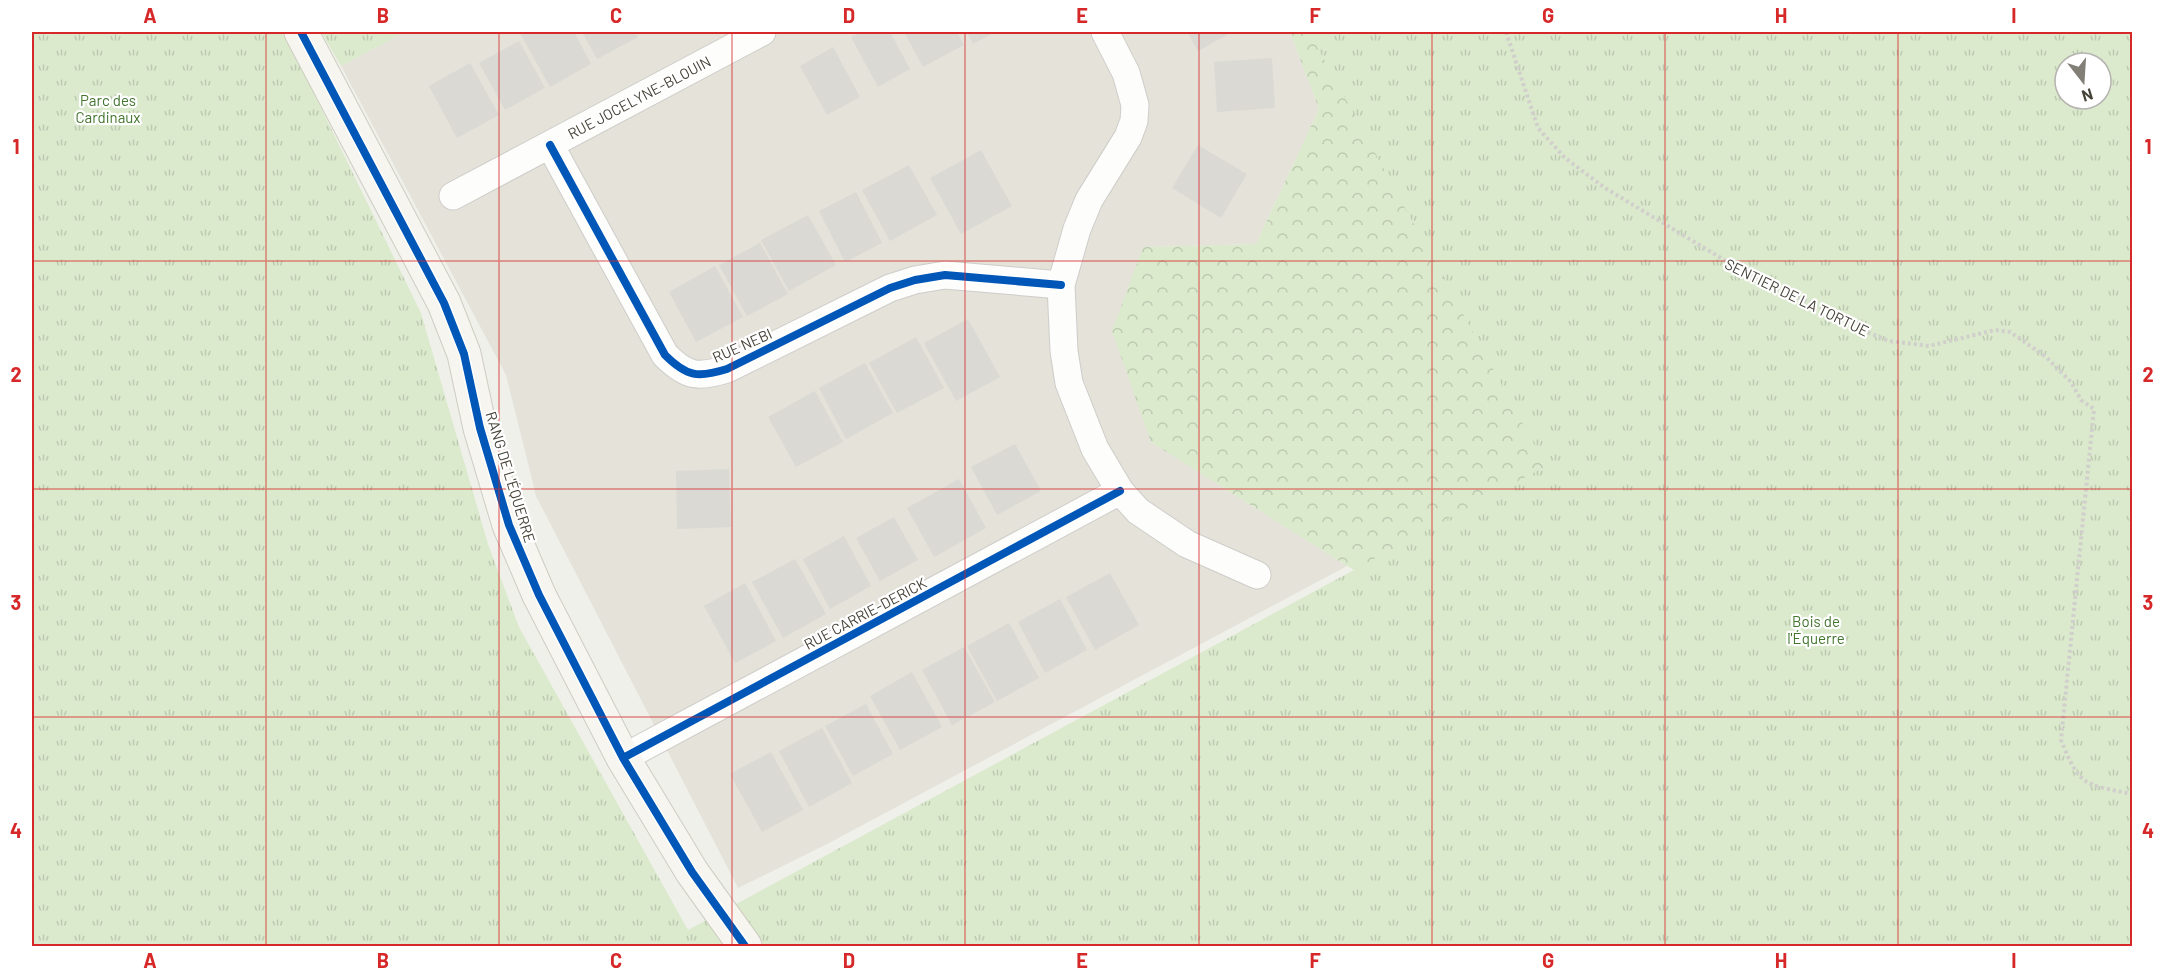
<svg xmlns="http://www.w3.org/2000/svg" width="2164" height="978" viewBox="0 0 2164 978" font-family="Barlow,sans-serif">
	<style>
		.residential { fill: #e4e2d9 }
		.forest { fill: url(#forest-crowns); fill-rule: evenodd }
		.park { fill: url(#park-tufts); fill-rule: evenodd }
		.building { fill: #dad9d4 }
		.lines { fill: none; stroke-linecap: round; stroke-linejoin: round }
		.street-casing { stroke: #cecdc9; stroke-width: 29 }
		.secondary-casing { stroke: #cecdc2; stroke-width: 35 }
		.path { stroke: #d1cfcb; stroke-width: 4; stroke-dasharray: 3 3; stroke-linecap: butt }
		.street { stroke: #fdfdfc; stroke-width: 27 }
		.secondary { stroke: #f6f5ef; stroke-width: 33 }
		.cycleway-casing { stroke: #fff; stroke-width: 11 }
		.cycleway { stroke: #0057b8; stroke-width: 8 }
		.grid { fill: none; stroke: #d62828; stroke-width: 1.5; stroke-opacity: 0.55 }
		.labels { text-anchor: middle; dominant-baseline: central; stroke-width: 4.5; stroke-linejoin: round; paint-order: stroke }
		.street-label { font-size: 15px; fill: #464237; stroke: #fff }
		.park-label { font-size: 15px; fill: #42752e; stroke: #fff }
		.neatline { fill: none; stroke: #d62828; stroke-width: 2 }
		.grid-label { font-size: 20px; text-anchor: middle; font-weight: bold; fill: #d62828 }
	</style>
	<defs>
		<pattern id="forest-crowns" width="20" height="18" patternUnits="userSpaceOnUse" patternTransform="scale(1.5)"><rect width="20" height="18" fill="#dbeacd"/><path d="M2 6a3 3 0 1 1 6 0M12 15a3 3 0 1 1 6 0" fill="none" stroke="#bdcab1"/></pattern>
		<pattern id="park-tufts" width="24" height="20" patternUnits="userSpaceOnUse" patternTransform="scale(1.5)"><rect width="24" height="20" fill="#dbeacd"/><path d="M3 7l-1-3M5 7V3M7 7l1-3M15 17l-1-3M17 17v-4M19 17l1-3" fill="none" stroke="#bdcab1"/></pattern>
	</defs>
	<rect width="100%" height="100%" fill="#f0f0eb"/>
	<!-- residential -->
	<path class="residential" d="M405,32H1290L1319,109L1256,244L1144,247L1151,442L1347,566L831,842L738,888L536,496L506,375L341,66Z"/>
	<!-- forest -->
	<path class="forest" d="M1290,32H2132V946L1404,597L1347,566L1151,442L1112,331L1143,247L1256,244L1319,109ZM2065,63H2101V99H2065Z"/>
	<!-- park -->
	<path class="park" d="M32,32H284L421,313L488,544L519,627L688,930L1546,466L1309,32H2132V946H32ZM2065,63H2101V99H2065Z
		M321,32H405L341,66Z"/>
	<!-- building -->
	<path class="building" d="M527,32H574L591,64L550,87L521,35Z
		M582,32H634L638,37L597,59Z
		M862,32H890L910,69L878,87L851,37Z
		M904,32H957L964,45L923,67Z
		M967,32H996L973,44Z
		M1187,32H1232L1198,51Z
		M519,41L545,88L505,110L479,63Z
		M833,47L860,97L827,115L800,66Z
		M1272,58L1275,108L1217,112L1214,62Z
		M470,63L499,115L457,138L429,86Z
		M1198,145L1247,174L1221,218L1172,188Z
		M981,150L1012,206L961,234L930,178Z
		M909,165L937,215L890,241L862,190Z
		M856,192L882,243L845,262L819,211Z
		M808,215L836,265L789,291L761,240Z
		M760,243L788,294L747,316L719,265Z
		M715,266L743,317L696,342L669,292Z
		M968,319L1000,377L956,401L924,343Z
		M916,337L944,388L897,413L869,363Z
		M865,363L893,413L846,439L819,388Z
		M815,391L843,442L796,467L768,417Z
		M1015,444L1041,491L997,515L971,467Z
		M729,469L731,527L677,529L676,471Z
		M959,479L986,528L934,557L907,508Z
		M894,517L918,560L880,581L856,538Z
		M844,536L871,586L830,609L803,559Z
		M795,559L826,614L783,638L752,582Z
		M1110,573L1139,625L1095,650L1066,597Z
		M745,583L776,641L735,663L704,606Z
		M1060,599L1087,650L1045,673L1018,622Z
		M1009,623L1039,678L997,701L967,646Z
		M964,647L995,702L952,725L922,670Z
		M912,672L942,727L900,750L870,696Z
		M866,704L893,754L853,776L825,726Z
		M822,728L852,783L809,807L779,751Z
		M771,752L803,810L762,832L730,774Z"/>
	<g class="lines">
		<defs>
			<path id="street" d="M1105,32L1126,73L1135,105L1134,121L1128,137L1089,200L1077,229L1061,285L1064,351L1069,383L1095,449L1120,491L1138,511L1187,544L1257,575
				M550,145L665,355C687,377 698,378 727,369L890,288L915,280L945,275L1061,285
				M453,196L762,32
				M623,758L1120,491"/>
			<path id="secondary" d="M301,32L444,303L464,354L480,428L509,525L539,595L623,758L692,872L745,946"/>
		</defs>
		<!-- street casing -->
		<use href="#street" class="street-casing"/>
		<!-- secondary casing -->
		<use href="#secondary" class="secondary-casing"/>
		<!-- path -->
		<path class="path" d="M1506,32L1538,128L1565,158L1605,188L1764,284L1831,311L1862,330L1889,341L1929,346L1995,330L2010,332L2045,356L2071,382L2081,400L2094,409L2061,740C2080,788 2085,784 2132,794"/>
		<!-- street -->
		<use href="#street" class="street"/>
		<!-- secondary -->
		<use href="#secondary" class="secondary"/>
		<defs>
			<path id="cycleway" d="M301,32L444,303L464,354L480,428L509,525L539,595L623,758L692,872L745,946
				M550,145L665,355C687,377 698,378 727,369L890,288L915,280L945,275L1061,285
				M623,758L1120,491"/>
		</defs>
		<!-- cycleway casing -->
		<use href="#cycleway" class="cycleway-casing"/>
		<!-- cycleway -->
		<use href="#cycleway" class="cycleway"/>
	</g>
	<!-- grid -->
	<path class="grid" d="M266,32V946M499,32V946M732,32V946M965,32V946M1199,32V946M1432,32V946M1665,32V946M1898,32V946M32,261H2132M32,489H2132M32,717H2132"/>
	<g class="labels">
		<!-- street labels -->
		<g class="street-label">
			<text transform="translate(639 97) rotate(-28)">RUE JOCELYNE-BLOUIN</text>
			<text transform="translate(1797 297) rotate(26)">SENTIER DE LA TORTUE</text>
			<text transform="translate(742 345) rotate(-24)">RUE NEBI</text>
			<text transform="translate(511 477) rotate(73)">RANG DE L'ÉQUERRE</text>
			<text transform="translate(865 613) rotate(-28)">RUE CARRIE-DERICK</text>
		</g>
		<!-- park labels -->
		<g class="park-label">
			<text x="108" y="100">Parc des<tspan x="108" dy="17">Cardinaux</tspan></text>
			<text x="1816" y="621">Bois de<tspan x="1816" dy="17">l'Équerre</tspan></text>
		</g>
	</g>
	<!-- border -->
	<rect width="2164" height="978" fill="none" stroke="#ffffff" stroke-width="66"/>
	<!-- north arrow -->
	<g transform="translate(2083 81) rotate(163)"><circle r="28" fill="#ffffff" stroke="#b5b3af" stroke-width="1.5"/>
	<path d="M0-4.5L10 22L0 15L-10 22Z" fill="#827f76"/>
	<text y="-9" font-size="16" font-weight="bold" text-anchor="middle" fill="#464237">N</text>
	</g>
	<rect x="33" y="33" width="2098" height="912" class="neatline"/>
	<g class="grid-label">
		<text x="150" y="23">A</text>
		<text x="383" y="23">B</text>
		<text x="616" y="23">C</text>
		<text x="849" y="23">D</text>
		<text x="1082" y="23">E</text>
		<text x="1315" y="23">F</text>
		<text x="1548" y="23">G</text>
		<text x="1781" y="23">H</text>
		<text x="2014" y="23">I</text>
		<text x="16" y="154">1</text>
		<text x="2148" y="154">1</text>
		<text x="16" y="382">2</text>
		<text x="2148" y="382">2</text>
		<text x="16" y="610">3</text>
		<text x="2148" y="610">3</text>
		<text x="16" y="838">4</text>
		<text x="2148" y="838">4</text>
		<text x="150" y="968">A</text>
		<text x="383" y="968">B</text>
		<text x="616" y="968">C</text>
		<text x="849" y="968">D</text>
		<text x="1082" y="968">E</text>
		<text x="1315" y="968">F</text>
		<text x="1548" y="968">G</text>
		<text x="1781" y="968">H</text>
		<text x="2014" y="968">I</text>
	</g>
</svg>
